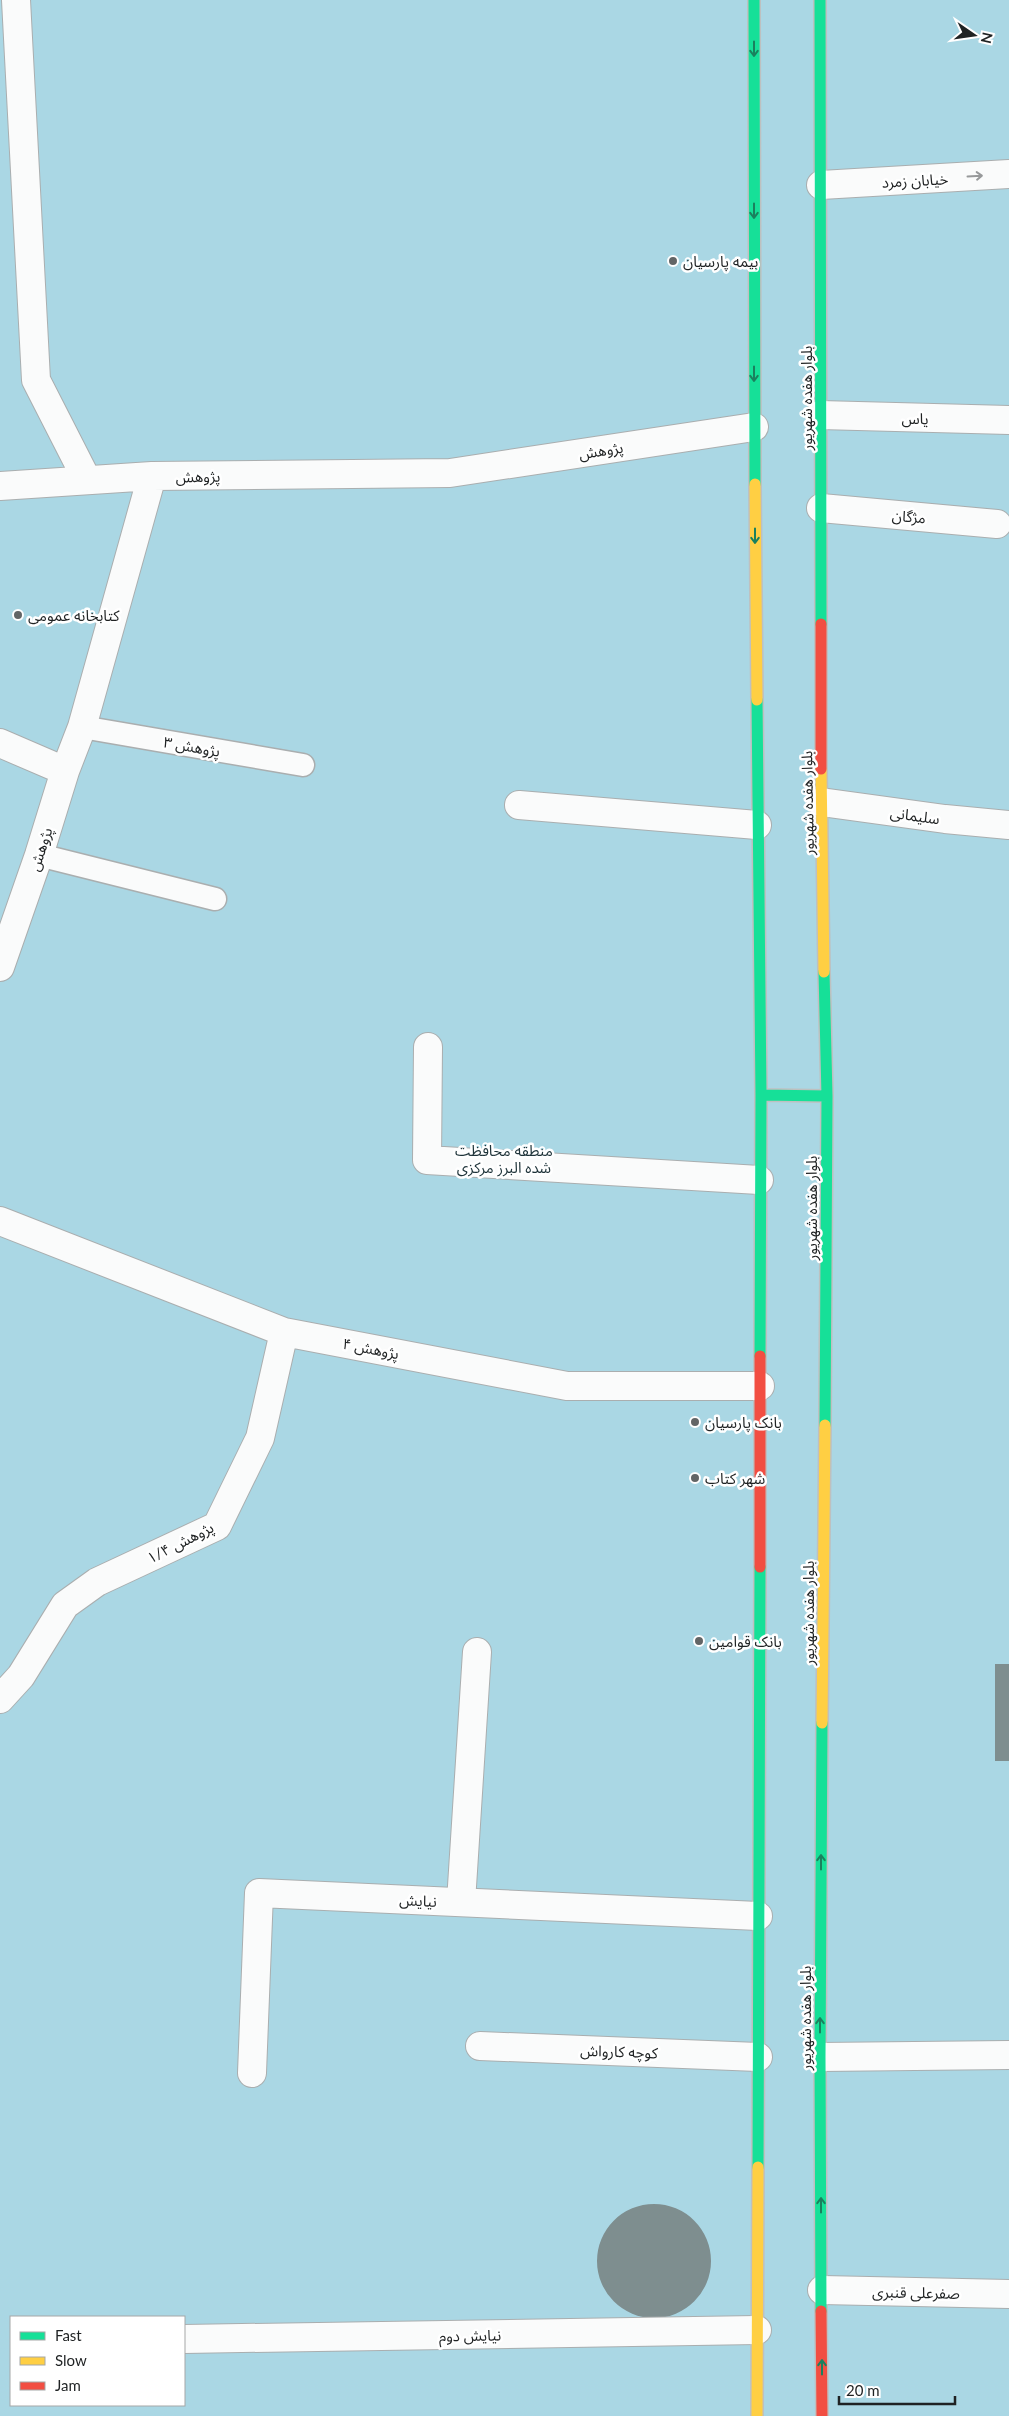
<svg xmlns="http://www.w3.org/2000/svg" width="1009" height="2416" viewBox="0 0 1009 2416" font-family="Lato,'Noto Sans Arabic',sans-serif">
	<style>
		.green { fill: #aad7e4; fill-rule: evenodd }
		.building { fill: #7e8e8f }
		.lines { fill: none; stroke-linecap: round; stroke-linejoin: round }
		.lane-casing { stroke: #aaaeaf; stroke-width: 25 }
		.street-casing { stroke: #aaaeaf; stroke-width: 30 }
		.fast-casing { stroke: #bec0c0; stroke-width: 14 }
		.slow-casing { stroke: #bec0c0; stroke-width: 14 }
		.jam-casing { stroke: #bec0c0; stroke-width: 14 }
		.lane { stroke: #fafbfb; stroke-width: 22 }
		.street { stroke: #fafbfb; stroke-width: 28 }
		.fast { stroke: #16e098; stroke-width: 11 }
		.slow { stroke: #ffcf43; stroke-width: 11 }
		.jam { stroke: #f24e42; stroke-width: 11 }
		.oneway { stroke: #1a815e }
		.oneway2 { stroke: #97999a }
		.poi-dot { fill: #626566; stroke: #fff; stroke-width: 2 }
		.labels { text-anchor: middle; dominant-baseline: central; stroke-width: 5; stroke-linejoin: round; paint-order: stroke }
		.street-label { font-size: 15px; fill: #1f2223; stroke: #fff }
		.poi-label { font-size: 15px; fill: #1f2223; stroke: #fff; text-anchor: start }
		.park-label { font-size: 15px; fill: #1e3339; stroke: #fff }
	</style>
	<rect width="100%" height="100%" fill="#dde2e3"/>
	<!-- green -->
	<path class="green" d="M0,0H1009V2416H0ZM11,2317H184V2405H11Z"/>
	<!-- building -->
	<path class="building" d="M995,1664H1009V1761H995Z
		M597 2261a57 57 0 1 1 114 0a57 57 0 1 1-114 0Z"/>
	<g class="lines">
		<defs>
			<path id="lane" d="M82,727L303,765
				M39,855L215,899"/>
			<path id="street" d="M16,0L36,380L87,480
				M821,185L1009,174
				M820,415L1009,420
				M0,486L152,476L450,473L754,427
				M821,508L997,524
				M0,743L65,771
				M821,802L945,819L1009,825
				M519,805L757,825
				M0,967L39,855L65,771L82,727L152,476
				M428,1047L427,1160L759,1180
				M0,1221L284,1332L567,1386H760
				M0,1699L21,1676L65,1605L97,1582L217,1526L260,1438L284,1332
				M461,1902L477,1652
				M480,2046L758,2057
				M820,2057L1009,2055
				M252,2073L259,1893L758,1916
				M822,2290L1009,2294
				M184,2339L757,2330"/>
			<path id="fast" d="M754,0L755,484
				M820,0L821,624
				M757,700L761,1095L760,1356
				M824,972L827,1096L825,1425
				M761,1095L827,1096
				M758,2167L760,1567
				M821,2311L820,2057L822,1723"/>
			<path id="slow" d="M755,484L757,700
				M821,769L824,972
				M822,1723L825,1425
				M757,2416L758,2167"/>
			<path id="jam" d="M821,769V624
				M760,1567V1356
				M821,2311L822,2416"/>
		</defs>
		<!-- lane casing -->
		<use href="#lane" class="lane-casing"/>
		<!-- street casing -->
		<use href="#street" class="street-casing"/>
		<!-- fast casing -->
		<use href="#fast" class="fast-casing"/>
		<!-- slow casing -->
		<use href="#slow" class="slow-casing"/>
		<!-- jam casing -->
		<use href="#jam" class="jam-casing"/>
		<!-- lane -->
		<use href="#lane" class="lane"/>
		<!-- street -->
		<use href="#street" class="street"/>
		<!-- fast -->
		<use href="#fast" class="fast"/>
		<!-- slow -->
		<use href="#slow" class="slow"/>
		<!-- jam -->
		<use href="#jam" class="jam"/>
	</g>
	<!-- one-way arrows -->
	<defs><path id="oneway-shaft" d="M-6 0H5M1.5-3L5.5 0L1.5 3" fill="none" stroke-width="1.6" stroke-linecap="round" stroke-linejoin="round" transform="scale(1.25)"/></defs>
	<g class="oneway">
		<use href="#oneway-shaft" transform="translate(754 49) rotate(90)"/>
		<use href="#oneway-shaft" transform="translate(754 211) rotate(90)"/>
		<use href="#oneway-shaft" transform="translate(754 374) rotate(90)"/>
		<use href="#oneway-shaft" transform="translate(755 536) rotate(90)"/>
		<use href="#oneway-shaft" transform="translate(821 1862) rotate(-90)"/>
		<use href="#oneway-shaft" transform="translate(820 2025) rotate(-90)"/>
		<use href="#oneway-shaft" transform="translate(821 2205) rotate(-90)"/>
		<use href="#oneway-shaft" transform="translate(822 2367) rotate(-90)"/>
	</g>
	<use class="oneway2" href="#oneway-shaft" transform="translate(975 176) rotate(-3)"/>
	<!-- markers -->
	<g class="poi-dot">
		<circle cx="673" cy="261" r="5"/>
		<circle cx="18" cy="615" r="5"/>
		<circle cx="695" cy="1422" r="5"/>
		<circle cx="695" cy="1478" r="5"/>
		<circle cx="699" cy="1641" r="5"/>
	</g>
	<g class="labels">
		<!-- street labels -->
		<g class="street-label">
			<text transform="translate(915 180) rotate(-3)">خیابان زمرد</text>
			<text transform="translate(806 398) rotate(-90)">بلوار هفده شهریور</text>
			<text transform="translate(915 418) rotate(1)">یاس</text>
			<text transform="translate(601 450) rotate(-9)">پژوهش</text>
			<text transform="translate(198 476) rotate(-1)">پژوهش</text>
			<text transform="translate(909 516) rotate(5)">مژگان</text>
			<text transform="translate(192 746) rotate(10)">پژوهش ۳</text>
			<text transform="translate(807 803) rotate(-91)">بلوار هفده شهریور</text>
			<text transform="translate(915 815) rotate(8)">سلیمانی</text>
			<text transform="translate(40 849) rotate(-72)">پژوهش</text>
			<text transform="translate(811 1208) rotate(-90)">بلوار هفده شهریور</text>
			<text transform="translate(371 1348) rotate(11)">پژوهش ۴</text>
			<text transform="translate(180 1542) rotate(-27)">پژوهش ۱/۴</text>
			<text transform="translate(808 1613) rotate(-90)">بلوار هفده شهریور</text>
			<text transform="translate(418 1900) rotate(3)">نیایش</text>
			<text transform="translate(805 2018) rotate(-90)">بلوار هفده شهریور</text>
			<text transform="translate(619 2051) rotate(2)">کوچه کارواش</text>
			<text transform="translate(916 2292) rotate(1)">صفرعلی قنبری</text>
			<text transform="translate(470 2335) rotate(-1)">نیایش دوم</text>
		</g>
		<!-- poi labels -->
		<g class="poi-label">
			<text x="683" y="261">بیمه پارسیان</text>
			<text x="28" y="615">کتابخانه عمومی</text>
			<text x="705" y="1422">بانک پارسیان</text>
			<text x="705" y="1478">شهر کتاب</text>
			<text x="709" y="1641">بانک قوامین</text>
		</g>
		<!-- park labels -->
		<g class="park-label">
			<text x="504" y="1150">منطقه محافظت<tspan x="504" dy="17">شده البرز مرکزی</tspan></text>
		</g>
	</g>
	<!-- legend -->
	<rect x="10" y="2316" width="175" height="90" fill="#ffffff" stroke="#a5a7a7"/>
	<rect x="20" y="2332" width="25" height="8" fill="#16e098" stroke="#a5a7a7"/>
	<text x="55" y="2341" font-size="15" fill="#1f2223">Fast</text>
	<rect x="20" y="2357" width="25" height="8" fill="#ffcf43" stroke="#a5a7a7"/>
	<text x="55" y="2366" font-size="15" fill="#1f2223">Slow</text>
	<rect x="20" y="2382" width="25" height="8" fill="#f24e42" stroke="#a5a7a7"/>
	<text x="55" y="2391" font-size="15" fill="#1f2223">Jam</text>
	<!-- north arrow -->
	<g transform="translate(974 35) rotate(103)" stroke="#ffffff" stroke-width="4" paint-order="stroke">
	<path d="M0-4L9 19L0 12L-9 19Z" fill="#1f2223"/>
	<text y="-8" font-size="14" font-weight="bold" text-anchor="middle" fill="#1f2223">N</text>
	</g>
	<!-- scale -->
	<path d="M839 2396v8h116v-8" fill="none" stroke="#1f2223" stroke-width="2.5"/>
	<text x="846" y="2396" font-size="15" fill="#1f2223" stroke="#ffffff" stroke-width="4" paint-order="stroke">20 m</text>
</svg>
